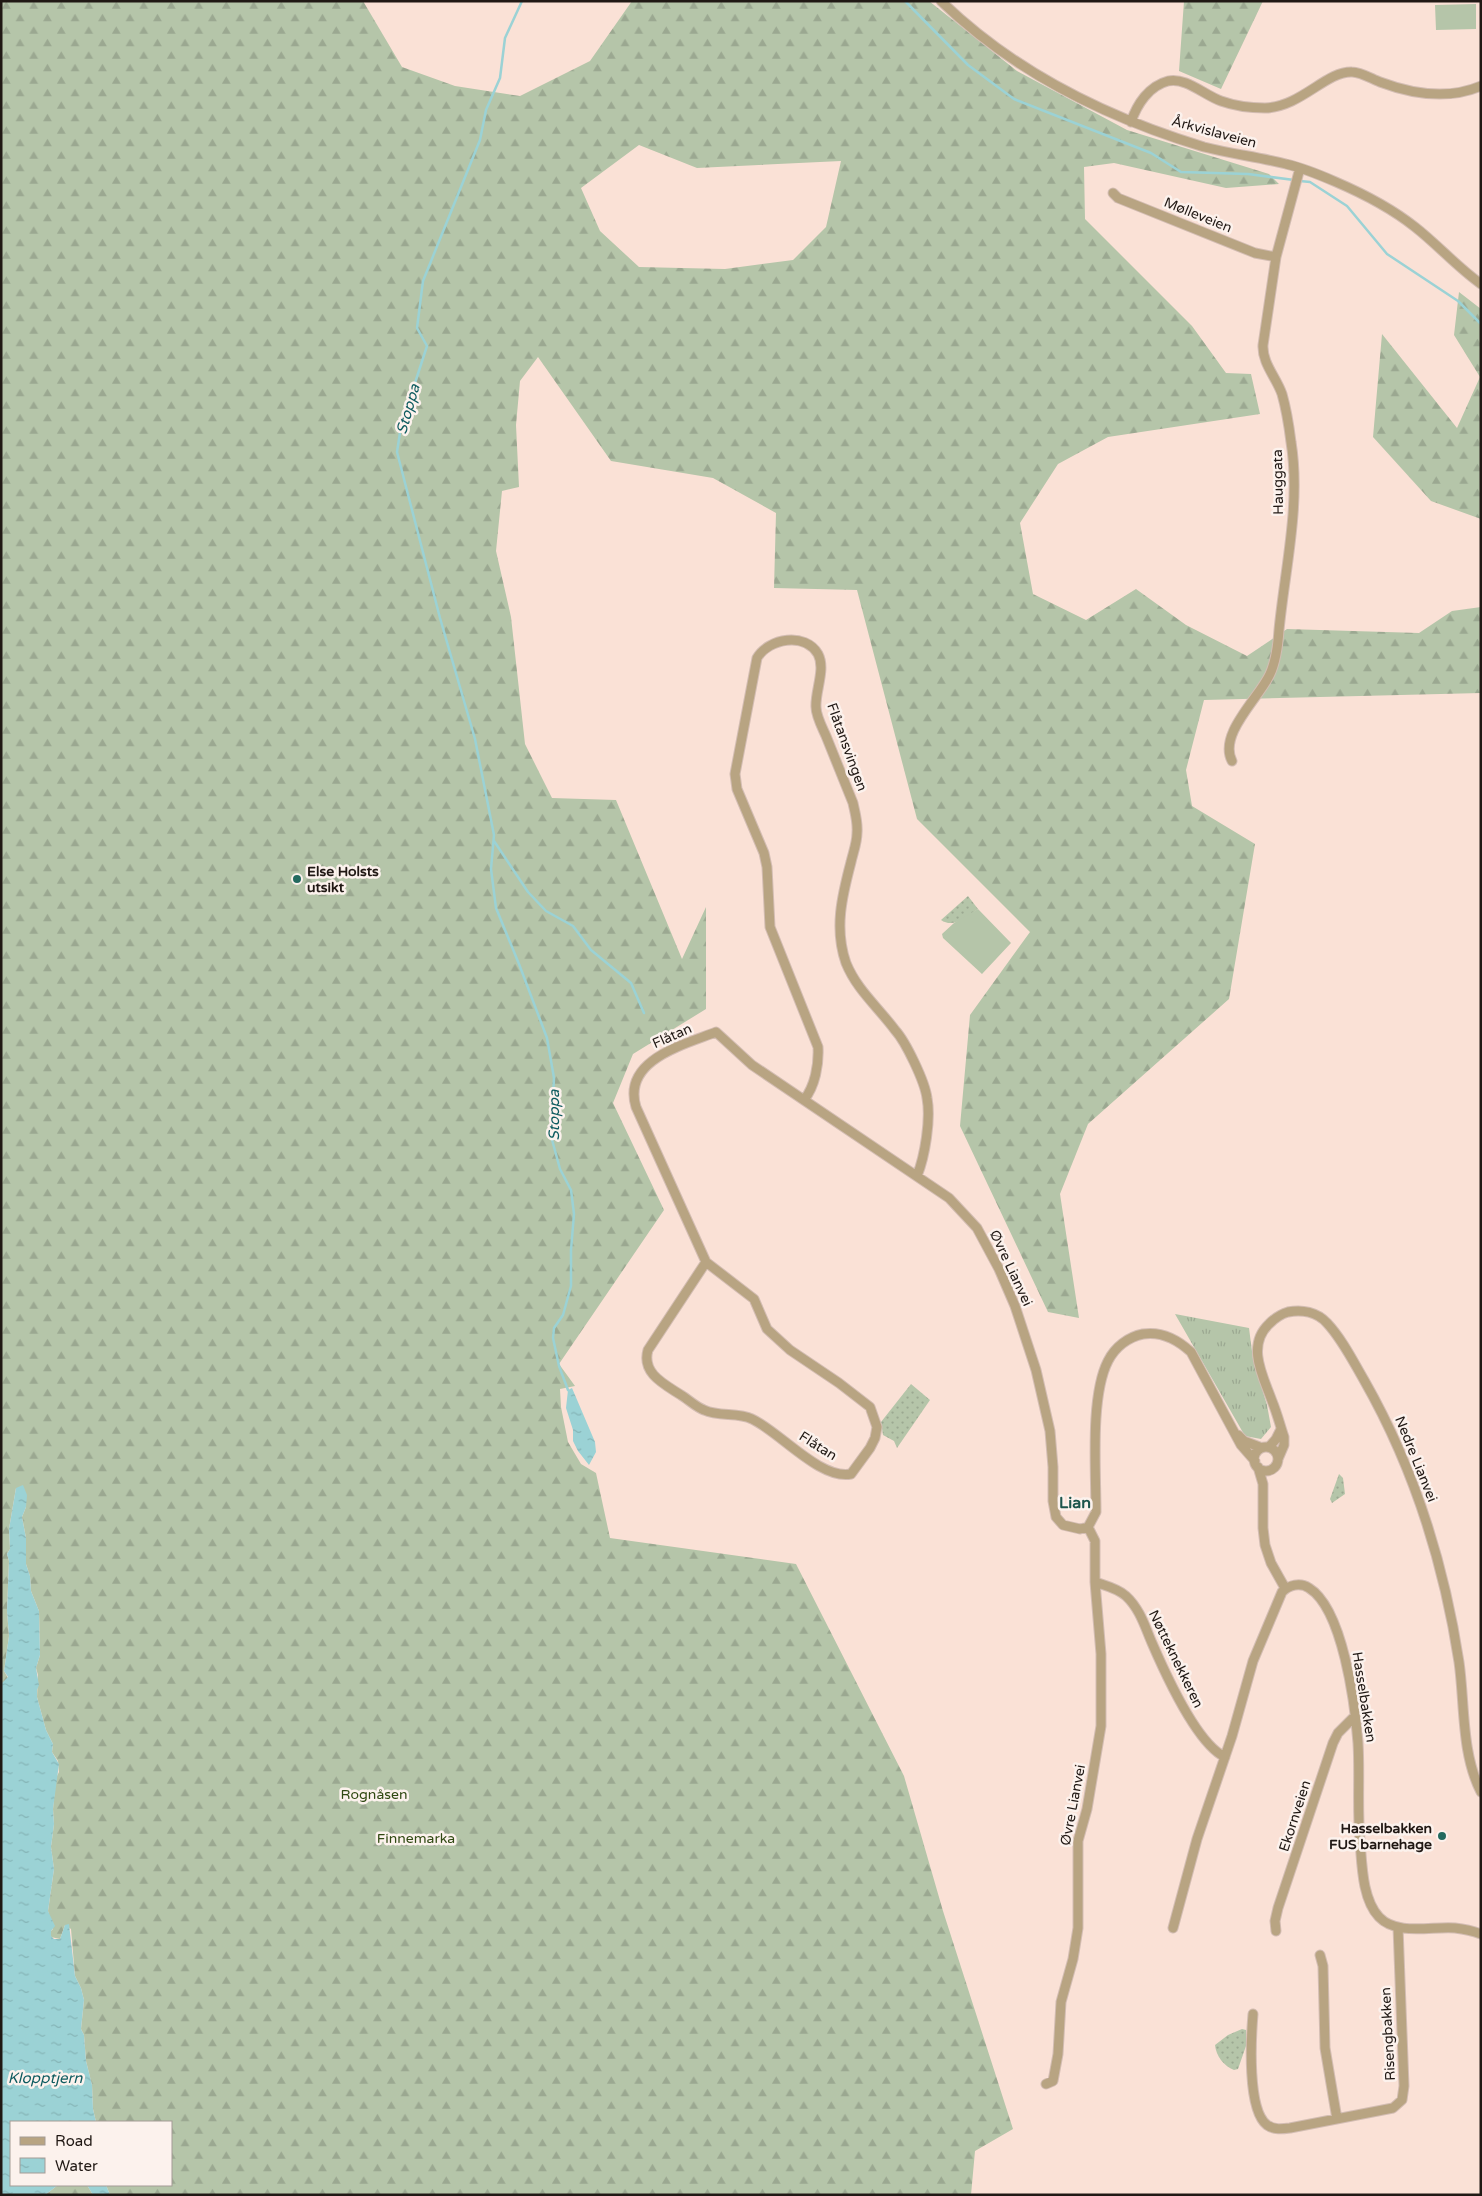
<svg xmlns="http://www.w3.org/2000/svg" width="1482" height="2196" viewBox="0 0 1482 2196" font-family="'Varela Round',sans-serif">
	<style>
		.grass { fill: url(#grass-tufts) }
		.forest { fill: url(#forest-firs); fill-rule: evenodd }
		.park { fill: url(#park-dots) }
		.pitch { fill: #b5c5a9 }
		.water { fill: url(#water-ripples) }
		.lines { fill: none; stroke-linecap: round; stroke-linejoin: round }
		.stream { stroke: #9bd2d5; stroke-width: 2.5 }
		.street-casing { stroke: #d3bdb3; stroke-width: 11 }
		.street { stroke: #b8a482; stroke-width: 9 }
		.poi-dot { fill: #236a5f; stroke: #fcf2ed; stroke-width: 2 }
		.labels { text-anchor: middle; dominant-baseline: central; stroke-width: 5; stroke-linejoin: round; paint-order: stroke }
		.street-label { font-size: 14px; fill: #201814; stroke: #fcf2ed }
		.poi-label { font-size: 14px; font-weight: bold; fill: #201814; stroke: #fcf2ed; text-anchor: start }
		.park-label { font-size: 14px; fill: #2f4811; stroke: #fcf2ed }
		.water-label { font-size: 15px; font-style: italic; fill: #0d5b5f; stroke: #fcf2ed }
		.quarter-label { font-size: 16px; font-weight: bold; fill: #1c544b; stroke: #fcf2ed }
	</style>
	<defs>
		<pattern id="grass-tufts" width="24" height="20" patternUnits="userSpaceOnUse" patternTransform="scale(1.25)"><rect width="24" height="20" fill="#b5c5a9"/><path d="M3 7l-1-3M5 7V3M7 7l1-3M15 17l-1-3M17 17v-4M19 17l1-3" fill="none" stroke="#9ba891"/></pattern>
		<pattern id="forest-firs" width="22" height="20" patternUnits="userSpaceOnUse" patternTransform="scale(1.25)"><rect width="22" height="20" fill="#b5c5a9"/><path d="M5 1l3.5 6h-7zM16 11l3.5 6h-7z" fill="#9ba891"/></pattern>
		<pattern id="park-dots" width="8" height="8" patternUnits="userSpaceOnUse" patternTransform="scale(1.25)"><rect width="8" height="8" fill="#b5c5a9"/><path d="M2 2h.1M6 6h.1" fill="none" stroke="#9ba891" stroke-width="1.8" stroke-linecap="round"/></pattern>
		<pattern id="water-ripples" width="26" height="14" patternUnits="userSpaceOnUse" patternTransform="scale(1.25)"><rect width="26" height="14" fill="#9bd2d5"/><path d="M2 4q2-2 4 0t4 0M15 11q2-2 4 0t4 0" fill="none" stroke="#85b4b6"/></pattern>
	</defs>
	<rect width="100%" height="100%" fill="#fae1d6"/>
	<!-- grass -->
	<path class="grass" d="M1175,1314L1249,1328L1253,1359L1267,1405L1271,1427L1261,1439L1245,1436Z"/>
	<!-- forest -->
	<path class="forest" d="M1,1H363L402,67L455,86L520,96L590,61L632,1H929L1017,71L1127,130L1269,174L1279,184L1226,188L1114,163L1084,167L1085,219L1192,326L1226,373L1251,374L1260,414L1108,437L1058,464L1020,523L1033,594L1086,620L1136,589L1186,625L1247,656L1287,629L1419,633L1452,611L1481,607V693L1204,700L1186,770L1192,806L1255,844L1229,999L1088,1124L1060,1194L1079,1318L1048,1312L960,1126L970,1015L1030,932L917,819L857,590L774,588L776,513L713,478L611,461L538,357L520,381L516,425L519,487L502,491L496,551L511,617L525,744L552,798L616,800L682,959L706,907V1009L633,1054L613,1103L664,1210L559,1364L575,1386L560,1389L561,1407L568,1442L581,1464L596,1473L610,1538L796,1564L904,1776L943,1911L1013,2129L975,2151L971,2195H110L106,2185H171V2122H96L93,2109L92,2085L86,2061L84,2035L81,2029L84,2000L81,1988L75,1976L71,1929L65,1925L60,1939L51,1937V1931L53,1929L48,1911L54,1869L51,1847L54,1824L53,1809L56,1778L59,1772L58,1761L52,1752L53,1744L46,1730L37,1697L38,1675L36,1668L40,1655L39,1611L31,1591L30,1576L26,1564V1538L22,1517L26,1507L16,1488L9,1529L10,1549L7,1554L9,1561L7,1611L9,1636L4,1671L8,1678L1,1684ZM639,145L697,168L841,161L826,227L793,260L725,269L639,267L600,231L581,188Z
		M1184,1H1263L1221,89L1179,71Z
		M1459,292L1481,309V519L1431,501L1373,437L1382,334L1457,428L1480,377L1454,335Z
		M58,2185H87L93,2195H45Z"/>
	<!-- park -->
	<path class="park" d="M968,896L978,909C967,916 954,929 941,920Z
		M911,1384L930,1400L897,1448L894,1441L883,1435L881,1422Z
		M1339,1474L1343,1478L1345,1494L1332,1503L1330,1499Z
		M1242,2029L1246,2030V2046L1238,2069L1234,2070C1224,2066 1216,2056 1215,2045L1228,2035Z"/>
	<!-- pitch -->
	<path class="pitch" d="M1476,4V29L1436,30L1435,5Z
		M978,909L1011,943L982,974L943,938L942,934L954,923Z"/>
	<!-- water -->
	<path class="water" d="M572,1388L595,1442L596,1452L589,1465L578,1451L573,1441V1430L566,1408L568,1390Z
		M23,1485L27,1495L26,1507L22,1517L26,1538V1564L30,1576L31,1591L39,1611L40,1655L36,1668L39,1685L37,1690V1697L46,1730L53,1744L52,1752L59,1764L53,1809L54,1824L51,1847L54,1869L48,1911L55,1926L51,1931V1936L54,1939H60L65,1925L69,1924L75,1976L81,1988L84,2000L81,2029L84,2035L86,2061L92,2085L93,2109L96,2122H11V2185H58L45,2195H1V1684L8,1677L4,1671L9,1636L7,1611L9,1561L7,1554L10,1549L9,1529L16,1488Z
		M87,2185H106L110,2195H93Z"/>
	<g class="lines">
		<!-- stream -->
		<path class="stream" d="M522,1L505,38L500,78L486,110L480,140L423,281L417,328L427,346L401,426L397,452L440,618L475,739L494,835L491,869L496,908L519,964L547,1038L554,1078L551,1136L560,1169L571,1190L574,1214L571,1250V1286L563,1315L554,1328L553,1338L559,1366L568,1390
			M905,1L968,65L1014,99L1151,153L1181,172L1248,174L1294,180
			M1300,181L1310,182L1347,206L1387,254L1458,301L1481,324
			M494,841L528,892L546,911L573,926L591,950L631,983L644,1013"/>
		<defs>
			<path id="street" d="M941,1C1014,72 1108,118 1204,147C1231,154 1259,157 1286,164C1303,168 1320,175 1336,182C1364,194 1391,208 1415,227C1438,245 1457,267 1481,284
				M1131,122C1137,104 1149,86 1168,81C1186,77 1204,95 1221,101C1235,106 1250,108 1265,108C1301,107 1326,71 1352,72C1361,72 1372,79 1380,82C1412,94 1448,100 1481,86
				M1113,193L1118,198L1255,253L1276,257
				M1232,761C1218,734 1259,698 1270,674C1276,661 1278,645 1279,630C1285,568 1301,504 1291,442C1289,426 1286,408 1282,394C1276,377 1262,363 1263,345L1276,257L1300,168
				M804,1100C815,1086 819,1065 818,1047L770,927L767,867L764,853L737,789L735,774L757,658C769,638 805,632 818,654C826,669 815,691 816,707C816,716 822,727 826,736C835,758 844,781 853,803C855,813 858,822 857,833C857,843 853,853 851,862C842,896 834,929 846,963C857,990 878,1007 895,1030C906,1042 925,1082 927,1098C931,1119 925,1156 917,1176
				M706,1262L648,1350C641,1374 666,1385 681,1395C689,1400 696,1407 704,1410C719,1417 738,1412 752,1419C780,1432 820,1480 851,1474L870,1448L875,1438L877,1427L870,1407L839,1383L790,1350L767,1329L754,1299L706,1262L636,1107C622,1060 683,1045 716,1032L752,1065L949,1198L977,1228L999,1269L1015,1306L1036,1370L1050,1431L1053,1467V1501L1056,1517L1063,1525L1080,1529L1088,1527L1096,1512C1096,1471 1090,1396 1108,1361C1115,1347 1128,1337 1143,1334C1162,1331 1178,1340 1191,1352L1241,1445L1255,1461
				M1238,1435L1244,1441L1262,1448
				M1269,1447L1276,1439L1281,1429
				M1254 1459a12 12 0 1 1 24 0a12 12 0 1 1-24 0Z
				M1278,1459L1284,1445V1437C1280,1425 1277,1413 1272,1401C1263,1376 1246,1346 1269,1324C1275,1318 1281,1314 1288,1312C1302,1309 1317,1312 1327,1323C1342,1339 1353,1361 1364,1380C1413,1466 1444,1564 1459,1662C1465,1704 1461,1753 1481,1792
				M1258,1467L1263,1484V1528L1265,1545L1271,1563L1285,1588
				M1095,1582C1106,1586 1117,1588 1126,1596C1140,1609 1145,1627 1152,1643C1165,1673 1197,1744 1225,1757
				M1173,1928L1197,1839L1232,1736L1253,1661L1282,1592C1289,1585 1300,1582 1309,1588C1343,1609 1355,1704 1358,1743C1360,1775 1357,1808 1360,1841C1362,1864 1362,1899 1379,1917C1397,1936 1432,1926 1455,1928C1464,1929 1473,1931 1481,1934
				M1276,1931L1275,1921L1278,1908L1333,1743L1338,1733L1354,1717
				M1320,1955L1323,1966L1325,2048L1337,2119
				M1253,2014C1251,2038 1247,2110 1267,2125C1274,2130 1282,2129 1290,2128L1393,2108L1402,2100L1404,2086L1398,1927
				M1046,2084L1053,2081L1058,2054L1061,2002L1073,1959L1078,1928V1841L1087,1809L1101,1726V1654L1095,1582V1541L1088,1527"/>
		</defs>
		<!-- street casing -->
		<use href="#street" class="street-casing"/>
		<!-- street -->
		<use href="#street" class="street"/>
	</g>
	<!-- markers -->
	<g class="poi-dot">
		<circle cx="297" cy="879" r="5"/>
		<circle cx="1442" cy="1836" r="5"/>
	</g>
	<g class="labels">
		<!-- street labels -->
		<g class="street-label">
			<text transform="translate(1214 132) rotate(15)">Årkvislaveien</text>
			<text transform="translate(1198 215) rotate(22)">Mølleveien</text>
			<text transform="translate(1278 482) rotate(-91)">Hauggata</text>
			<text transform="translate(847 747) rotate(70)">Flåtansvingen</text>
			<text transform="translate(672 1036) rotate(-24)">Flåtan</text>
			<text transform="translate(1011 1268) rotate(65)">Øvre Lianvei</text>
			<text transform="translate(818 1446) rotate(32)">Flåtan</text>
			<text transform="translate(1416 1459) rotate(68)">Nedre Lianvei</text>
			<text transform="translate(1176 1659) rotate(64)">Nøtteknekkeren</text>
			<text transform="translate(1364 1697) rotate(81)">Hasselbakken</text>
			<text transform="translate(1073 1805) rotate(-79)">Øvre Lianvei</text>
			<text transform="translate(1295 1816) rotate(-72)">Ekornveien</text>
			<text transform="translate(1388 2034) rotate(-93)">Risengbakken</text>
		</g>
		<!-- poi labels -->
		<g class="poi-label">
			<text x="307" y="871">Else Holsts<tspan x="307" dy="16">utsikt</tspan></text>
			<text x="1432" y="1828" text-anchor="end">Hasselbakken<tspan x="1432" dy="16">FUS barnehage</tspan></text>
		</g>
		<!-- park labels -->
		<g class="park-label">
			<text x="374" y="1794">Rognåsen</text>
			<text x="416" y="1838">Finnemarka</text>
		</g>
		<!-- water labels -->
		<g class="water-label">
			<text transform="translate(408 409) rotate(-74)">Stoppa</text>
			<text transform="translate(554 1115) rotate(-90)">Stoppa</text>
			<text x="45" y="2078">Klopptjern</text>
		</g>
		<!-- quarter labels -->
		<g class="quarter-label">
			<text x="1075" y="1503">Lian</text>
		</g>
	</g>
	<!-- border -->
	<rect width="1482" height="2196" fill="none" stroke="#201814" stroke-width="5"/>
	<!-- legend -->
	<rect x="10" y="2121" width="162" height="65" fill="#fcf2ed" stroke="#a49b96"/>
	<rect x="20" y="2137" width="25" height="8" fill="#b8a482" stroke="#a49b96"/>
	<text x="55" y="2146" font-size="15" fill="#201814">Road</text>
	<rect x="20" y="2158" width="25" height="15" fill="url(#water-ripples)" stroke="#a49b96"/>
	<text x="55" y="2171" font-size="15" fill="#201814">Water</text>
</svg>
